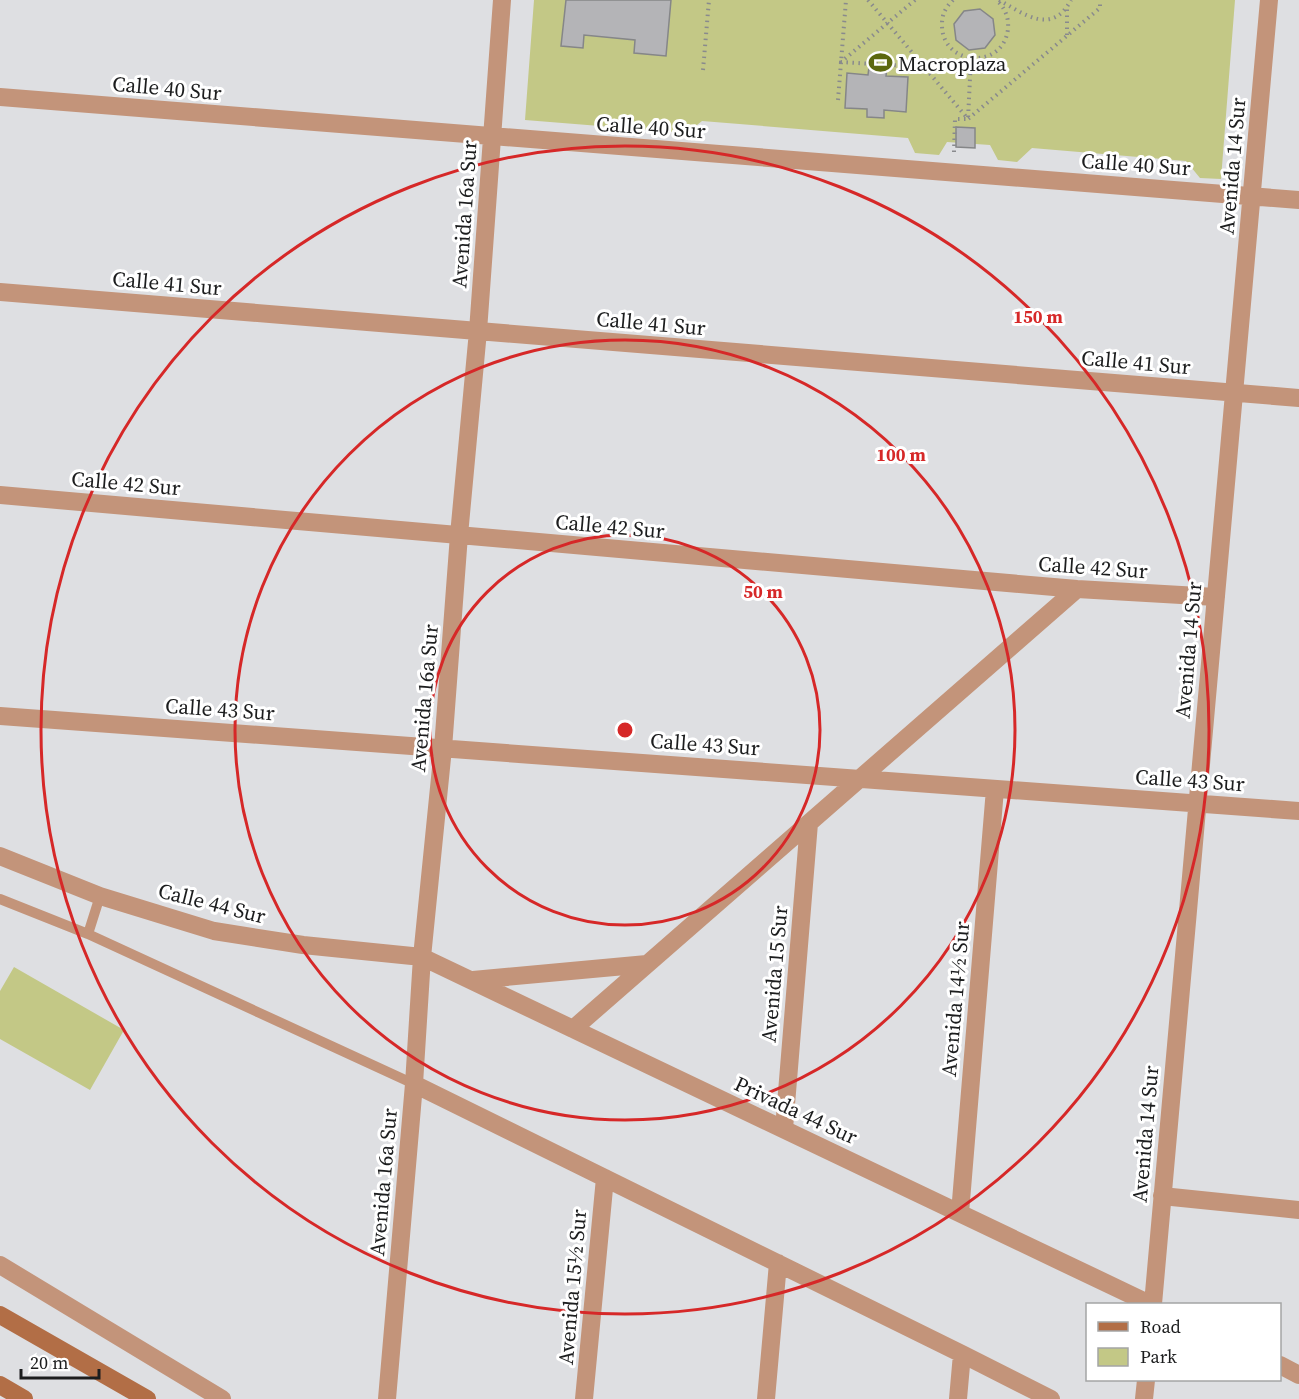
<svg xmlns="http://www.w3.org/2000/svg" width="1299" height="1399" viewBox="0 0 1299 1399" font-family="'Source Serif 4',serif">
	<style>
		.green { fill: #c3c886 }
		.building { fill: #b4b4b7; stroke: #858688; stroke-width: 1.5 }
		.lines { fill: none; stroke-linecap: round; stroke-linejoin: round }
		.path { stroke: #898a8d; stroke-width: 4; stroke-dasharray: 1.5 4.5; stroke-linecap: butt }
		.lane { stroke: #c3947a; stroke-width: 10 }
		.street { stroke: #c3947a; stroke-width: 18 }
		.secondary { stroke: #b26e46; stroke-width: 18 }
		.ring { fill: none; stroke: #d62828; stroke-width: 3 }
		.labels { text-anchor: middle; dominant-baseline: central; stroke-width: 6; stroke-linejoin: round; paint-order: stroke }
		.poi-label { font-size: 21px; fill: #1c1d1e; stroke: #fff; text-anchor: start }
		.street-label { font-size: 21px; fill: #1c1d1e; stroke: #fff }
		.centre { fill: #d62828; stroke: #fff; stroke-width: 3 }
		.ring-label { font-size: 18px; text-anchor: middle; font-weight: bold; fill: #d62828; stroke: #fff; stroke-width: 6; stroke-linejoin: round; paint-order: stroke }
	</style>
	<rect width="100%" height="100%" fill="#dedfe2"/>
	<!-- green -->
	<path class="green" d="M534,0H1235L1221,179L1200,178L1186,161L1032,148L1017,162L998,160L990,145L947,142L939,155L915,153L908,138L702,121L687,133L525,120Z
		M14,967L124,1030L90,1090L0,1039V991Z"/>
	<!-- building -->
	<path class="building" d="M566,0H671L666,56L634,53L635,40L584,35L583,48L561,46Z
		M980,9L993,19L995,35L985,48L969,50L956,40L954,24L964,11Z
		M869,67L887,68L886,76L908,77L906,112L884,110V118L867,117V109L845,108L847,73L868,75Z
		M956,127L975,128V148L956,147Z"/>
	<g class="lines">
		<!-- path -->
		<path class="path" d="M868,0L968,119L1100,8V0
			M915,0L841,62L924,67
			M953,0C946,7 942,14 942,24C941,66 1003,71 1008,29C1009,18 1005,7 996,0
			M999,0C1024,14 1052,36 1071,0
			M1067,35V7
			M703,70L709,0
			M838,100L846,0
			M954,152L955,119H968L971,58"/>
		<!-- lane -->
		<path class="lane" d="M0,899L88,934L414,1084
			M88,934L100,896"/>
		<!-- street -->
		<path class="street" d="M0,97L1299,200
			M0,292L1299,398
			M0,495L1077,589L1216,597
			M0,716L1299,811
			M0,856L100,896L214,931L303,945L422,957L1150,1304
			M473,980L647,964
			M573,1029L1077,589
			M414,1084L962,1354L1051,1399
			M784,1129L809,823
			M1162,1196L1299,1210
			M960,1213L995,789
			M0,1265L222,1399
			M1153,1304L1269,0
			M1280,1365L1299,1375
			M387,1399L414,1084L422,957L443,748L459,535L478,331L502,0
			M584,1399L605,1178
			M766,1399L778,1263
			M958,1399L962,1354
			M1144,1399L1146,1380"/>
		<!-- secondary -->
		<path class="secondary" d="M0,1315L147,1399
			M0,1385L24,1399"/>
	</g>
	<!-- distance rings -->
	<g class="ring">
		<circle cx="625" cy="730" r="195"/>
		<circle cx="625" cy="730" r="390"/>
		<circle cx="625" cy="730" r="584"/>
	</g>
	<!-- icons -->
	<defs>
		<symbol id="stadium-bare" viewBox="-9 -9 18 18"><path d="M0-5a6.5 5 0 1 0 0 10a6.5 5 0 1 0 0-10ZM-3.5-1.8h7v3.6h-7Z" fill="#5c680e" stroke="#fff" stroke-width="2.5" paint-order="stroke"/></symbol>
	</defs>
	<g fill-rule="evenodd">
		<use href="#stadium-bare" x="864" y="46" width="33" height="33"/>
	</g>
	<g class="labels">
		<!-- poi labels -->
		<g class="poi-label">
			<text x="898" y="63">Macroplaza</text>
		</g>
		<!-- street labels -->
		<g class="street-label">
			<text transform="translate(167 88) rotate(5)">Calle 40 Sur</text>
			<text transform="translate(651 127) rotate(4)">Calle 40 Sur</text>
			<text transform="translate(1136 164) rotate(4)">Calle 40 Sur</text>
			<text transform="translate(1232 166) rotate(-85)">Avenida 14 Sur</text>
			<text transform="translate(464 214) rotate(-86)">Avenida 16a Sur</text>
			<text transform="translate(167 283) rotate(5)">Calle 41 Sur</text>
			<text transform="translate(651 323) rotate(5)">Calle 41 Sur</text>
			<text transform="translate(1136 362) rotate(5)">Calle 41 Sur</text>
			<text transform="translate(126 483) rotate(5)">Calle 42 Sur</text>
			<text transform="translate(610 526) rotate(5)">Calle 42 Sur</text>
			<text transform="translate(1093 567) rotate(4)">Calle 42 Sur</text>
			<text transform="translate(1188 650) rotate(-85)">Avenida 14 Sur</text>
			<text transform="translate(424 698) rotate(-85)">Avenida 16a Sur</text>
			<text transform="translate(220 709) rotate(4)">Calle 43 Sur</text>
			<text transform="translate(705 744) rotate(4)">Calle 43 Sur</text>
			<text transform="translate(1190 780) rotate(4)">Calle 43 Sur</text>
			<text transform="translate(212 903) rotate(14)">Calle 44 Sur</text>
			<text transform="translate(774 974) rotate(-85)">Avenida 15 Sur</text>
			<text transform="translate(955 999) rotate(-85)">Avenida 14½ Sur</text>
			<text transform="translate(796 1110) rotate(25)">Privada 44 Sur</text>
			<text transform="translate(1145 1134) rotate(-85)">Avenida 14 Sur</text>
			<text transform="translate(383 1182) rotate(-85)">Avenida 16a Sur</text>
			<text transform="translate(572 1287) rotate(-85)">Avenida 15½ Sur</text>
		</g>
	</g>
	<circle cx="625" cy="730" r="9" class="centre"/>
	<g class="ring-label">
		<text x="1038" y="323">150 m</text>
		<text x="901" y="461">100 m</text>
		<text x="763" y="598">50 m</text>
	</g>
	<!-- legend -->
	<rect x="1086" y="1303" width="195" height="78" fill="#ffffff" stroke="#a4a5a5" stroke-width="1.5"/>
	<rect x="1098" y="1322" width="30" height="9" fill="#b26e46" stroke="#a4a5a5" stroke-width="1.5"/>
	<text x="1140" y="1333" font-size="18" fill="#1c1d1e">Road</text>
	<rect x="1098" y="1348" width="30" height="18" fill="#c3c886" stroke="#a4a5a5" stroke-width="1.5"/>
	<text x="1140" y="1363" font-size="18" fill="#1c1d1e">Park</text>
	<!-- scale -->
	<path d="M21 1369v9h78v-9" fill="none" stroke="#1c1d1e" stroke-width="3"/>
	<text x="30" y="1369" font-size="18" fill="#1c1d1e" stroke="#ffffff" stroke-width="4.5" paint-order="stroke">20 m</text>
</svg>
